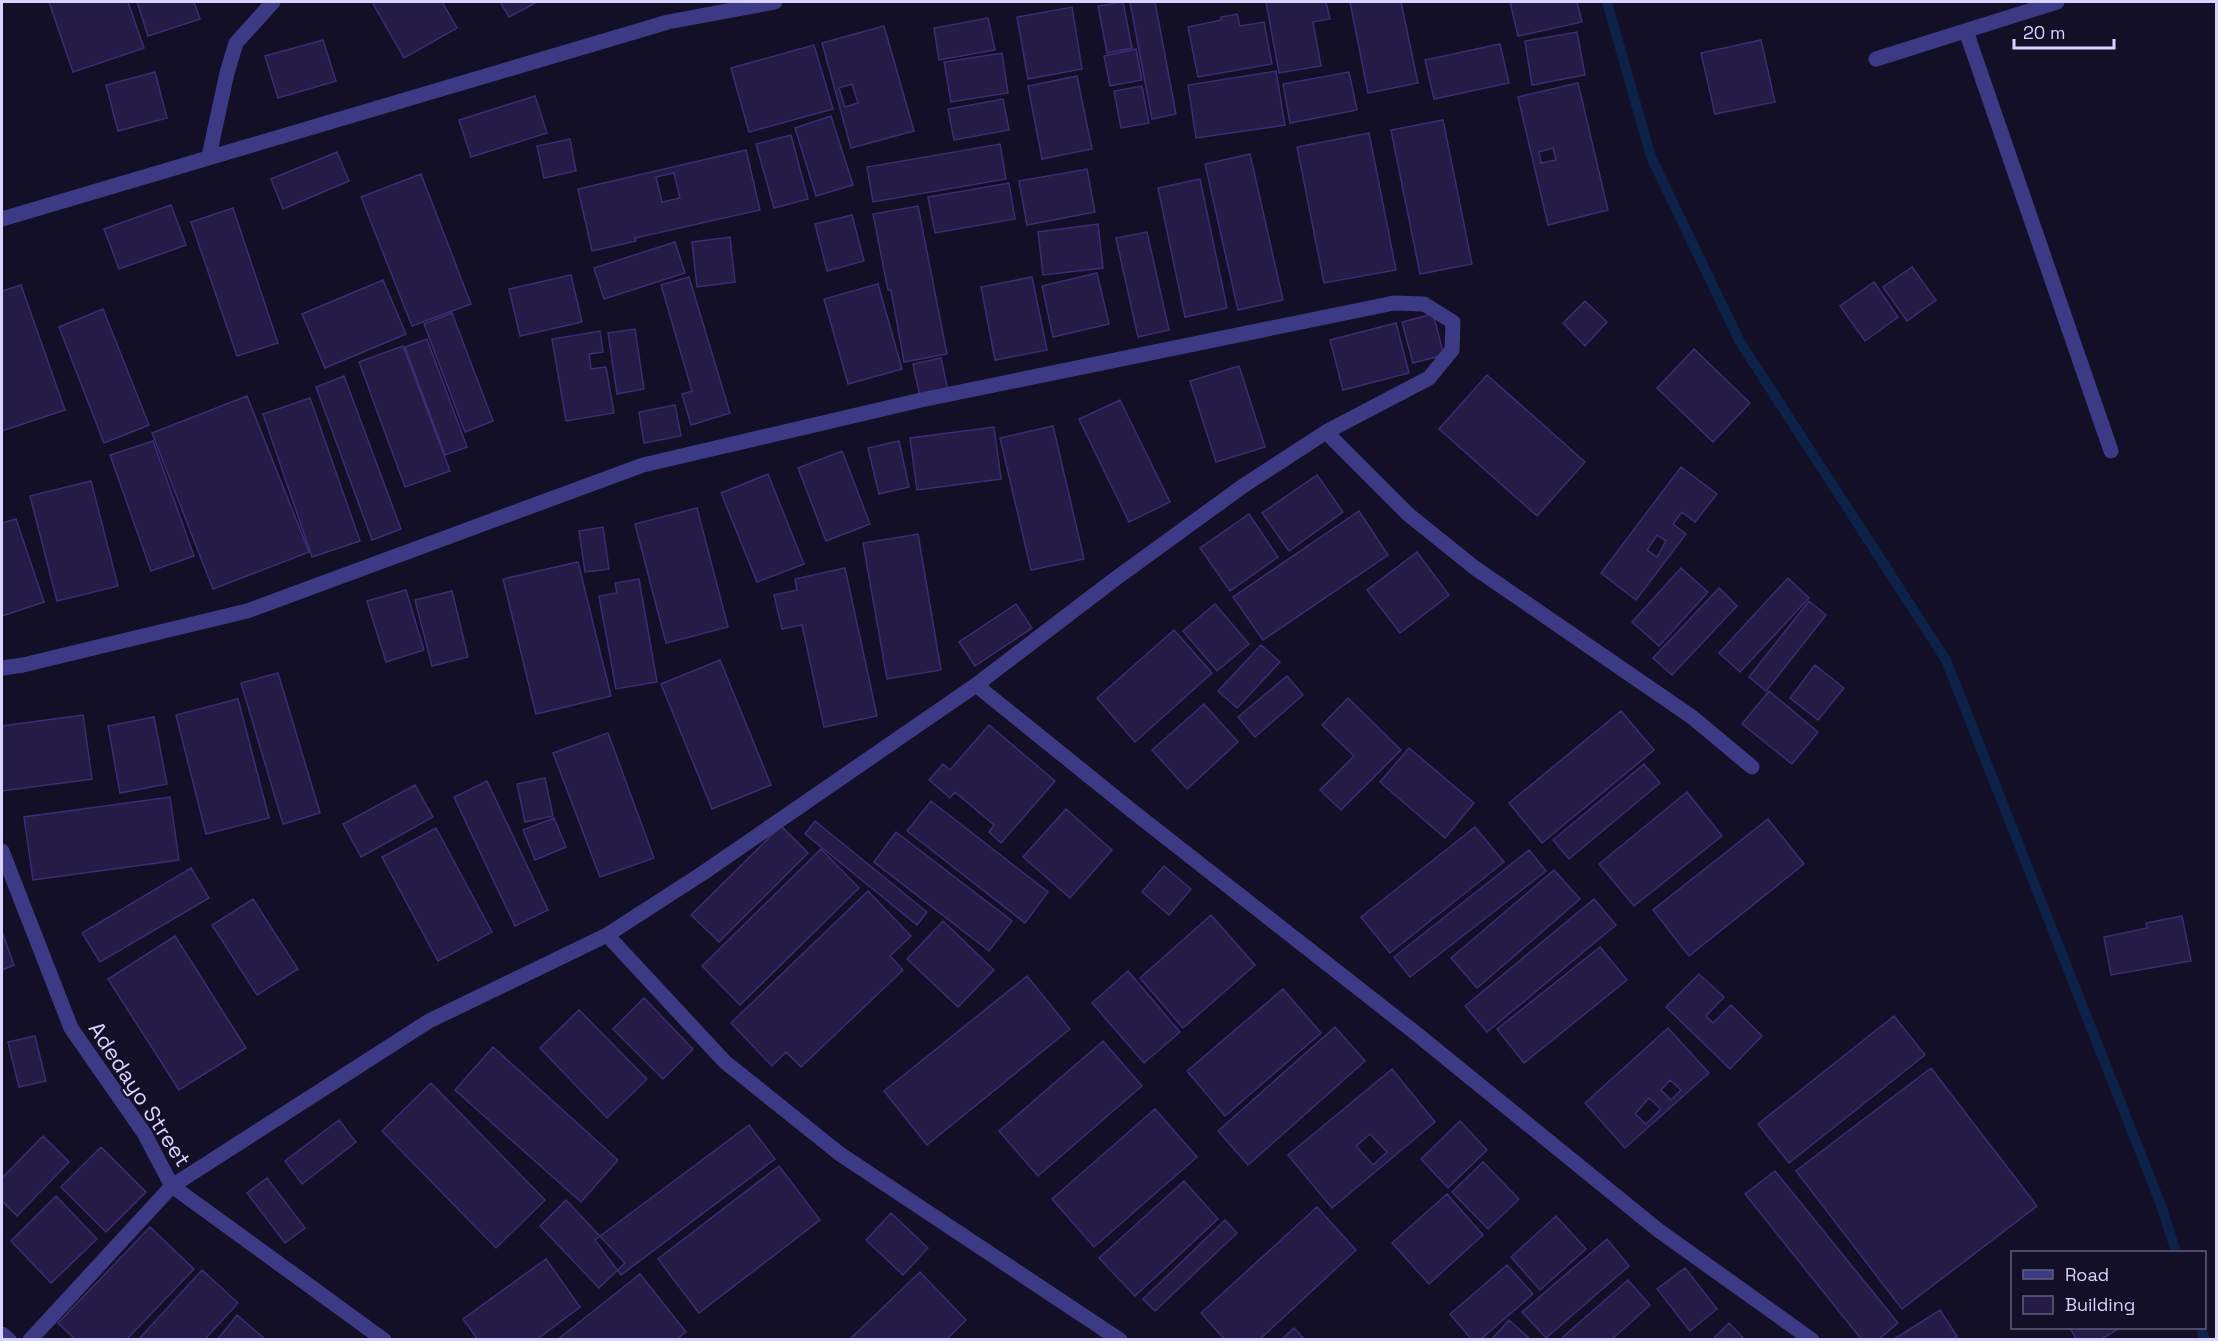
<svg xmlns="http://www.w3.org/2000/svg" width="2218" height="1341" viewBox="0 0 2218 1341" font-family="'Space Grotesk',sans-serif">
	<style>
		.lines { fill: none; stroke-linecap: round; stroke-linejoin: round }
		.stream { stroke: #0c2248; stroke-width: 10 }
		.building { fill: #241b47; stroke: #3b2d73; stroke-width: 1.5; fill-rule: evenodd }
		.lane { stroke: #3d3a85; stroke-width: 15 }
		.street { stroke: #3d3a85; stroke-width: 15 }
		.labels { text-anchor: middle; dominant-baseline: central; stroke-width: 4.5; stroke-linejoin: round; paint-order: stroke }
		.street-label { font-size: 22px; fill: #d9d4ff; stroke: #130f26 }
	</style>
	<rect width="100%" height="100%" fill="#130f26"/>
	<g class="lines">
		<!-- stream -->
		<path class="stream" d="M1607,2L1651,157L1740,342L1946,660L2161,1205L2176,1252
			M2201,1328L2205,1340"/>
	</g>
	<!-- building -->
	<path class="building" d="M49,2H128L144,48L73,72Z
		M137,2H194L200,19L148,36Z
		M372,2H442L457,28L404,58Z
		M500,2H537L509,17Z
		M1123,2L1132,48L1107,53L1098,6Z
		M1130,2H1155L1176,114L1152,119Z
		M1266,2H1326L1330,19L1313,22L1321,66L1279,73Z
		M1350,2H1401L1418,83L1368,93Z
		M1510,2H1577L1582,22L1518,36Z
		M1072,7L1082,69L1028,79L1017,17Z
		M1237,14L1240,26L1264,22L1272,64L1198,77L1188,27L1221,20V17Z
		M988,18L995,50L939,60L934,28Z
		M884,26L914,131L851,148L822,43ZM852,84L858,103L845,107L839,88Z
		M1577,32L1585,75L1532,85L1525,41Z
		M323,40L336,81L278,98L265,56Z
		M1761,40L1775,102L1715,114L1701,53Z
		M1500,44L1509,83L1434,99L1425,60Z
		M814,45L833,109L749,132L731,68Z
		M1136,49L1142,80L1110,86L1104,56Z
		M1002,53L1008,93L951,102L944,62Z
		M1276,71L1285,125L1196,138L1188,85Z
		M155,72L167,118L118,131L106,85Z
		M1349,72L1357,110L1290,123L1283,84Z
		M1077,76L1092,149L1042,159L1028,86Z
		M1578,83L1608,210L1548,225L1518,97ZM1553,148L1556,160L1541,163L1539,152Z
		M1142,86L1149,123L1121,128L1114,91Z
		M535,96L547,133L471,157L459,120Z
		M1003,99L1009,130L954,140L948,109Z
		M831,116L853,185L816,196L795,128Z
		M1443,120L1472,264L1420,274L1391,130Z
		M1369,133L1396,270L1324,283L1297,147Z
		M791,135L808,199L774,208L756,144Z
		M570,139L576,171L544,178L537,146Z
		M1000,144L1006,179L873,202L867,167Z
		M746,150L760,210L635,238L636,241L592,251L578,189ZM674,173L680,198L662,202L656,177Z
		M337,152L349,181L283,209L271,179Z
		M1250,154L1283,300L1238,310L1205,164Z
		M1087,169L1095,212L1027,225L1019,181Z
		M421,174L471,304L412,326L361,197Z
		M1200,179L1227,308L1185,317L1158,188Z
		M1009,183L1015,219L935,233L928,197Z
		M171,205L186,245L119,269L104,229Z
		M918,206L947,354L904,362L891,290H888L873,214Z
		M233,208L278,343L237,356L191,222Z
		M852,215L864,261L827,271L815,224Z
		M1098,224L1103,268L1043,275L1038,232Z
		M1147,232L1169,330L1138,337L1116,238Z
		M730,237L735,282L697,287L692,242Z
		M675,242L685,273L604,299L594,268Z
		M1912,267L1936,300L1907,321L1883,287Z
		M1097,273L1109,324L1053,337L1042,286Z
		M571,275L582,322L520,336L509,289Z
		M689,277L730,413L691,425L682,394L692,391L661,285Z
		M1032,277L1047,350L995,360L981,287Z
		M383,280L406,334L325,368L302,314Z
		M1874,282L1898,317L1865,341L1840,306Z
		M878,284L902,369L848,384L824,299Z
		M21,285L65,410L2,431V291Z
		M1585,301L1607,322L1585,346L1563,323Z
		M103,309L149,425L104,443L59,327Z
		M452,313L493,421L465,432L424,324Z
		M1433,314L1444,355L1413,363L1402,322Z
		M1396,323L1409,373L1343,390L1330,340Z
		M635,329L644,389L617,394L608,333Z
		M600,331L603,352L589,354L591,369L606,367L614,413L566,421L552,339Z
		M427,339L467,447L445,455L405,347Z
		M403,346L450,471L405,487L359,362Z
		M1694,349L1750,403L1713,442L1657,388Z
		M941,358L948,391L920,397L913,364Z
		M1239,366L1265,447L1216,462L1190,381Z
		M1487,375L1585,462L1537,516L1439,429Z
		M344,376L401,529L372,540L316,387Z
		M247,396L309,552L213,589L152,433Z
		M310,398L360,541L312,557L263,414Z
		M1120,400L1170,502L1129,522L1079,419Z
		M675,405L681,436L644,443L639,412Z
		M1053,426L1084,559L1031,570L1000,438Z
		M994,427L1001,479L917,490L910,438Z
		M153,441L194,556L151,571L110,455Z
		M899,441L909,487L879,494L868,448Z
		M842,451L870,524L826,541L798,468Z
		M1681,467L1717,494L1695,522L1682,512L1673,524L1686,534L1636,600L1601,573ZM1657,535L1666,541L1657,557L1647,550Z
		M768,474L804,564L757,582L721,493Z
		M1317,475L1343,512L1289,551L1262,513Z
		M91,481L118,586L57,601L30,496Z
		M697,508L728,627L666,643L635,524Z
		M1359,511L1388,555L1263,640L1233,597Z
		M1249,514L1278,557L1230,591L1200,548Z
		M16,519L44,602L2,616V523Z
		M603,527L609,569L585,572L579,531Z
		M918,534L941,670L887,679L863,543Z
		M1417,552L1449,595L1400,633L1367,590Z
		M578,562L611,696L536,714L503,579Z
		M845,568L877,716L824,727L802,625L782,629L774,595L797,590L795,579Z
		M1681,568L1708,592L1659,646L1632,622Z
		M1788,578L1809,598L1740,672L1719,653Z
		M639,579L657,682L616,689L599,596L617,593L615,583Z
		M1719,588L1737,606L1672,675L1653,658Z
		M406,590L424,650L386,662L367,601Z
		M452,591L468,657L432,666L415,600Z
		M1809,601L1826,615L1766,691L1749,677Z
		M1016,604L1032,628L975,666L959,642Z
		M1215,604L1249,644L1217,671L1183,631Z
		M1174,630L1212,673L1135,742L1097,698Z
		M1261,645L1280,662L1237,708L1218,691Z
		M720,660L771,785L712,809L661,684Z
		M1815,665L1844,688L1818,720L1790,698Z
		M278,673L320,813L283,824L241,683Z
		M1287,676L1303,695L1255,737L1238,717Z
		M1769,691L1818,732L1792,764L1742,724Z
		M1348,698L1401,750L1341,810L1320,790L1354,756L1322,725Z
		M238,699L269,818L206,834L176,715Z
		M1204,704L1238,742L1187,789L1152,750Z
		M1621,711L1654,750L1542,843L1509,803Z
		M83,715L92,779L2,791V726Z
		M154,717L167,784L120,793L108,726Z
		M989,725L1055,781L1001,843L989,832L994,825L955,792L950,798L929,780L943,764L950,770Z
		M608,733L654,858L600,877L553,753Z
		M1409,748L1474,803L1445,838L1380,782Z
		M1644,764L1660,783L1569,859L1553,840Z
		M545,778L553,816L525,822L517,784Z
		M487,781L548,910L515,926L454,797Z
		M415,785L433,817L361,857L343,824Z
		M1687,792L1722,836L1634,906L1599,864Z
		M170,797L179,860L33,880L24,817Z
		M931,801L1048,892L1025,923L907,831Z
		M1066,809L1112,850L1070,898L1023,857Z
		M554,818L566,847L535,860L523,830Z
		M1768,819L1804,864L1689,956L1653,910Z
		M815,821L927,912L917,925L805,834Z
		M781,826L808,853L719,942L691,915Z
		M1475,827L1504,862L1390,953L1361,917Z
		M436,828L492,932L438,961L382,857Z
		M896,832L1012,921L989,951L874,862Z
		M821,849L859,888L740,1005L702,966Z
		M1529,850L1546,871L1410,977L1394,957Z
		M1164,866L1191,889L1169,915L1142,892Z
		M191,868L209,898L100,962L82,933Z
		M1554,870L1580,899L1477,988L1451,958Z
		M868,891L911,936L890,956L903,970L801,1067L786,1052L772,1066L731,1023Z
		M253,899L298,969L257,995L212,925Z
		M1594,899L1616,925L1487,1032L1465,1006Z
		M1211,915L1255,965L1183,1028L1140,978Z
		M2182,916L2191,961L2111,975L2104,937L2147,928L2146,923Z
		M943,921L994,970L958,1007L907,959Z
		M2,932L14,965L2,970Z
		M175,936L246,1048L179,1090L108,979Z
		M1600,947L1627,980L1524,1063L1497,1029Z
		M1128,971L1180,1032L1144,1063L1092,1003Z
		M1699,974L1724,997L1706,1016L1713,1023L1731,1005L1762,1036L1730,1069L1666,1007Z
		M1027,976L1070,1029L927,1145L884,1091Z
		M1283,989L1321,1033L1225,1116L1187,1071Z
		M644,998L693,1049L663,1079L613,1029Z
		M579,1010L647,1079L607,1118L540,1048Z
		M1894,1016L1925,1055L1789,1163L1758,1124Z
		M1335,1027L1365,1061L1248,1165L1218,1131Z
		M1668,1028L1709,1073L1625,1148L1585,1103ZM1670,1080L1681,1090L1671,1100L1661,1090ZM1649,1098L1661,1109L1646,1124L1635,1114Z
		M35,1036L46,1081L19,1087L8,1042Z
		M1103,1041L1142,1086L1038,1176L999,1131Z
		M493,1047L618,1160L581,1202L455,1090Z
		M1931,1068L2037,1206L1902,1309L1796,1171Z
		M1392,1069L1435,1122L1332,1208L1288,1155ZM1370,1134L1387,1152L1373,1165L1356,1146Z
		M431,1083L545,1200L496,1248L382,1131Z
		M1155,1109L1197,1157L1094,1247L1052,1199Z
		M339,1120L356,1142L302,1184L285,1161Z
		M1460,1121L1487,1150L1448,1188L1421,1159Z
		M749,1125L775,1159L621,1275L595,1240Z
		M43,1136L69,1162L17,1216L2,1201V1178Z
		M101,1147L146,1192L106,1232L61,1187Z
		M1483,1162L1519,1199L1488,1229L1452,1192Z
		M779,1166L820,1220L699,1313L658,1259Z
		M1775,1171L1898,1323L1878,1340H1862L1745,1194Z
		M267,1178L305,1228L285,1243L247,1193Z
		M1184,1181L1218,1219L1135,1296L1099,1258Z
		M1447,1194L1483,1235L1429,1284L1392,1243Z
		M56,1196L97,1239L51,1283L11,1241Z
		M566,1200L625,1263L599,1288L540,1226Z
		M1317,1207L1356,1250L1259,1340H1225L1201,1313Z
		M891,1213L928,1248L903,1275L866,1240Z
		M1556,1216L1586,1249L1540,1290L1511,1257Z
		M1225,1220L1237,1233L1155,1311L1143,1299Z
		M150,1227L194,1269L126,1340H76L58,1323Z
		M1607,1239L1629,1266L1546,1338L1522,1312Z
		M546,1259L580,1307L536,1340H478L463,1319Z
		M1507,1265L1533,1294L1480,1340H1472L1450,1314Z
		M1685,1268L1717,1309L1690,1331L1657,1289Z
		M202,1270L238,1303L204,1340H138Z
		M920,1272L966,1320L946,1340H849Z
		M640,1274L686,1332L676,1340H557Z
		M1628,1280L1650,1305L1611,1340H1565L1563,1337Z
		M1940,1310L1957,1336L1952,1340H1898L1896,1338Z
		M237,1315L266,1340H217Z
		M1509,1320L1531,1340H1491Z
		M1729,1323L1745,1340H1712Z
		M1294,1328L1305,1340H1281Z
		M2070,1328H2120L2100,1340H2077Z"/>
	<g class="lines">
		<!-- lane -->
		<path class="lane" d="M1966,31L2111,451"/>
		<!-- street -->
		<path class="street" d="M1876,59L2057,2
			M209,156L227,73L236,43L273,2
			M2,219L668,22L775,2
			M1326,432L1409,515L1475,568L1692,717L1752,767
			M2,668L23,665L247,611L643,465L921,400L1394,303L1424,304L1453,322L1452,350L1429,378L1326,432L1243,486L1115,579L976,685L703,873L607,935L429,1021L172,1186L30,1340
			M976,685L1131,810L1413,1031L1658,1230L1812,1340
			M2,851L71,1028L144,1133L172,1186L384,1340
			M607,935L725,1062L840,1154L1120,1340
			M2,1334L9,1340"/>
	</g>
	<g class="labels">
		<!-- street labels -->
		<g class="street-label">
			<text transform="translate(140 1094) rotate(57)">Adedayo Street</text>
		</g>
	</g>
	<!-- border -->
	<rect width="2218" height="1341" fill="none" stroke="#d9d4ff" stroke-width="6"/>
	<!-- legend -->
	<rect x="2011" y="1251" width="195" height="78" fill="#130f26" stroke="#625e7d" stroke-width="1.5"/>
	<rect x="2023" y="1270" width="30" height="9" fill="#3d3a85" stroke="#625e7d" stroke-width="1.5"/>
	<text x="2065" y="1281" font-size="18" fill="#d9d4ff">Road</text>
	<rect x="2023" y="1296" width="30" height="18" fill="#241b47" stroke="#625e7d" stroke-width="1.5"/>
	<text x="2065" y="1311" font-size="18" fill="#d9d4ff">Building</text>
	<!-- scale -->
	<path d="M2014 39v9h100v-9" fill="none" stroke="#d9d4ff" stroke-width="3"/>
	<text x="2023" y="39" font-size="18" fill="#d9d4ff" stroke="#130f26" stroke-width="4.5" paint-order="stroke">20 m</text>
</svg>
